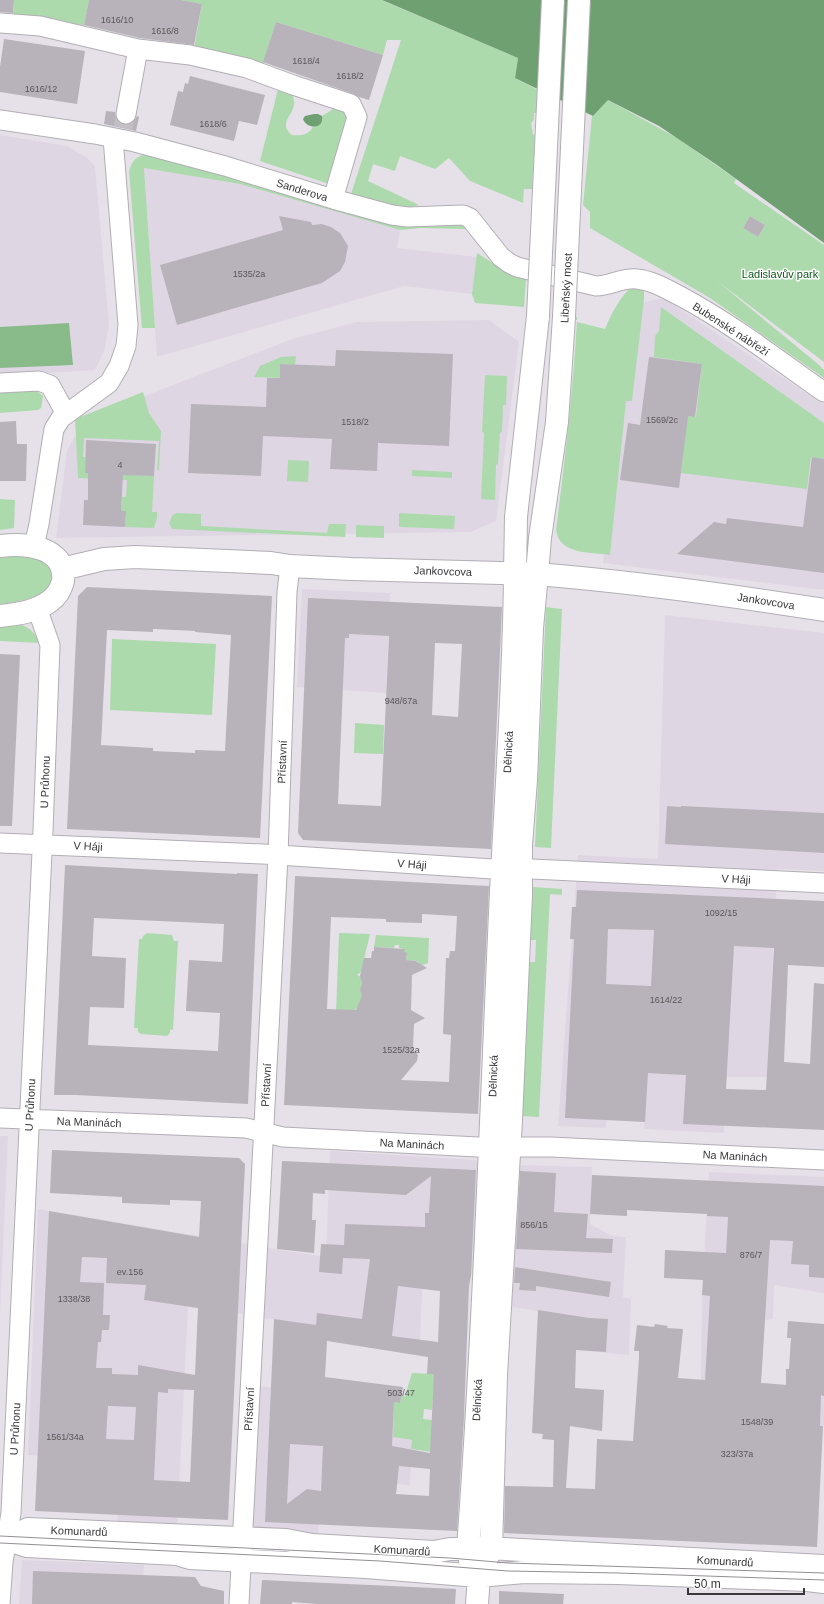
<svg xmlns="http://www.w3.org/2000/svg" width="824" height="1604" viewBox="0 0 824 1604" font-family="Helvetica,sans-serif">
	<style>
		.built { fill: #dfd6e4 }
		.green { fill: #acdaad; fill-rule: evenodd }
		.forest { fill: #89bb8a }
		.water { fill: #6fa071 }
		.building { fill: #b8b3ba; fill-rule: evenodd }
		.lines { fill: none; stroke-linecap: round; stroke-linejoin: round }
		.minor-tunnel { stroke: #c3bfc5; stroke-width: 19; stroke-dasharray: 19 10; stroke-linecap: butt }
		.minor-casing { stroke: #b2aeb5; stroke-width: 21 }
		.tertiary-casing { stroke: #b2aeb5; stroke-width: 24 }
		.secondary-casing { stroke: #b2aeb5; stroke-width: 24 }
		.minor { stroke: #fff; stroke-width: 19 }
		.tertiary { stroke: #fff; stroke-width: 22 }
		.secondary { stroke: #fff; stroke-width: 22 }
		.tram { stroke: #938f94; stroke-width: 1 }
		.secondary-bridge-casing { stroke: #b2aeb5; stroke-width: 24; stroke-linecap: butt }
		.secondary-bridge { stroke: #fff; stroke-width: 22 }
		.labels { text-anchor: middle; dominant-baseline: central; stroke-width: 3; stroke-linejoin: round; paint-order: stroke }
		.number-label { font-size: 9px; fill: #59565a }
		.street-label { font-size: 11px; fill: #39373a; stroke: #fff }
		.park-label { font-size: 11px; fill: #0d581a; stroke: #fff }
	</style>
	<rect width="100%" height="100%" fill="#e6e1e8"/>
	<!-- built -->
	<path class="built" d="M0,135L67,146L86,157L95,166L109,325L104,352L95,370L0,376Z
		M144,168L240,184L400,230L397,248L477,257L472,294L404,286L157,357Z
		M664,298L824,405V590L603,563L634,304Z
		M489,320L519,342L496,521L470,532L56,538L67,450L85,419L292,339L357,322Z
		M302,589L390,593L386,693L297,687Z
		M665,615L824,633V871L778,869L776,893L767,1077H727L724,1133L644,1129L647,1087L609,1085L606,1128L558,1126L578,855L658,859Z
		M0,1136H8L0,1315Z
		M330,1151L476,1160L485,1172L479,1275L423,1270L420,1340L264,1318L268,1248L326,1257Z
		M512,1165L592,1167L590,1224L612,1236L626,1237L623,1297L631,1299L629,1355L576,1350L578,1317L505,1306Z
		M709,1172L824,1177V1293L774,1285L773,1319L765,1320L761,1383L824,1387V1426L786,1425L698,1441L701,1380L702,1295Z
		M38,1209L247,1244L243,1314L188,1307L177,1528L117,1525L120,1476L63,1457L28,1455Z
		M260,1386L394,1402L393,1437L412,1440L410,1485L373,1481L321,1479L318,1535L251,1531Z
		M22,1560L144,1565L142,1604H19Z"/>
	<!-- green -->
	<path class="green" d="M14,0H89L84,25L13,17Z
		M181,0H381L518,58L515,78L538,90L536,113H534V120L531,123L533,134L535,136L532,189H524L523,203L470,181L449,158L435,169L400,156L395,171L373,164L368,181L419,205L404,209L377,203L351,194L401,40H387L383,55L276,22L262,67L194,49L202,4Z
		M278,89H288C289,91 292,94 293,97C300,113 275,121 292,135C299,136 306,135 311,130C312,129 312,127 313,127C319,124 324,125 322,116L335,108H342L351,119L332,185L260,161Z
		M608,100L677,138L736,179L734,183L824,245V362L716,280L818,364L824,370V378L710,298L590,228V212L583,205L592,116H593ZM750,216L765,225L758,237L743,228Z
		M147,154L458,222L467,226L465,229L421,228L400,230L240,184L144,168L155,328H142L129,171C132,161 136,156 147,154Z
		M477,253L513,276L526,279L524,307L475,303L472,294Z
		M632,286H639L644,292V299L632,401H626L610,555C591,552 559,555 556,530C565,460 573,391 577,320H575L576,317H577V322L605,329C611,314 620,297 632,286Z
		M661,307L824,423V459L811,457L807,489L681,473L687,416L696,417L702,364L654,357L655,336L659,331Z
		M296,356L295,365L280,364V378L254,377L260,366L281,357Z
		M485,375L507,376L506,405H503L502,432L500,433L498,464L496,465L495,500L481,499L484,433L482,432Z
		M34,388L43,396L41,408L38,410L0,413V390Z
		M143,392L149,413L161,431L159,470H157L159,441L84,438L83,457H86L85,473L154,476L152,512H157V518L154,528L125,527L126,511H121L122,497H126L127,480L78,478L75,419Z
		M288,460L309,461L308,482L287,481Z
		M412,470L452,472V478L412,476Z
		M0,499L15,500L14,528L0,530Z
		M176,513L201,514V526L327,533L329,524H346L345,537L172,529L169,523L172,516Z
		M399,513L455,516L454,529L399,527Z
		M356,525L384,526V538L356,537Z
		M17,556C29,557 54,559 52,578C51,583 49,588 45,591C32,600 15,602 0,604V558Z
		M546,607L562,609L551,848L535,847Z
		M0,623C21,624 30,623 40,643L0,641Z
		M112,639L216,644L212,715L110,710Z
		M355,723L384,725L383,754L354,753Z
		M533,887L562,889V895L550,894L539,1117L522,1116L529,962H535L536,940H530Z
		M147,933L172,935L174,941H178L173,1030L170,1029V1033L167,1036L141,1034L138,1032V1028H134L139,939H142L143,936Z
		M339,933L370,934L361,972L357,975L361,977L363,995L360,1004L355,1010L336,1014Z
		M376,935L429,938L428,963L422,965L417,961L406,960L407,953H404V949L399,948V945H395L394,948L374,947Z
		M412,1373L435,1374L432,1410L424,1409L423,1419L432,1420V1452L411,1449L412,1440L393,1437L394,1402L400,1403L401,1396H405Z"/>
	<!-- forest -->
	<path class="forest" d="M69,323L73,365L0,368V327Z"/>
	<!-- water -->
	<path class="water" d="M382,0H824V243L717,165L659,126L608,100L593,116L515,78L518,58Z
		M314,114H318L322,116C325,129 307,130 303,119L305,116Z"/>
	<!-- building -->
	<path class="building" d="M0,0H14L13,13L0,12Z
		M89,0H181L202,4L194,45L140,38L84,25Z
		M276,22L383,55L369,100L359,97L354,94L263,62Z
		M4,39L85,51L77,104L0,92V67Z
		M190,76L265,95L257,125L239,121L234,141L170,125L178,91L183,92L185,83L188,84Z
		M106,111L115,112L116,118L119,122L124,125L130,124L134,121L137,116L139,117L136,131L104,124Z
		M279,216L311,222L312,225L322,224L331,227L340,233L348,246L345,262L340,271L322,283L177,325L160,265L283,230Z
		M750,216L765,225L758,237L743,228Z
		M336,350L453,354L449,446L378,443L377,471L330,469L332,439L263,436L261,476L188,473L191,404L266,407L267,378H280V364L335,366Z
		M649,357L702,364L695,417L688,416L679,488L620,480L628,423L640,425Z
		M16,421L17,444H27L26,481H0V422Z
		M86,440L156,444L154,476L123,475L121,511H126L125,527L83,525L84,500H88V473H85Z
		M812,457L824,459V573L677,554L714,522L726,524L727,518L803,527Z
		M87,587L272,596L260,838L67,829L78,596ZM153,629L195,631V632L231,635L225,751L195,750V753L153,751V748L101,745L107,630L153,632Z
		M308,598L502,607L491,849L303,840L298,833ZM349,634L389,636L381,806L338,804L345,638H349ZM435,643L462,644L458,717L432,715Z
		M0,654L20,655L12,826H0Z
		M667,806L681,807V806L824,813V853L665,844Z
		M65,865L237,874V873L258,874L248,1104L76,1095H54ZM94,918L224,924L222,962L189,960L186,1011L220,1013L218,1051L88,1045L90,1007L124,1008L126,958L92,956Z
		M295,876L489,886L478,1114L284,1105ZM422,914L457,916L455,951H450L449,958H446L443,1034L451,1035L449,1082L401,1080L417,1061L418,1055L413,1049L414,1024L425,1018L411,1010L412,975L427,968L416,961L406,960L407,953L404,952L405,949L374,947V951H372L371,958H364L360,976L362,984L360,990L362,996L356,1010L327,1009L331,917L386,919V922L422,923Z
		M577,890L824,901V967L788,965L784,1062L810,1064L814,983L824,984V1130L683,1124L686,1075L664,1074L648,1073L645,1122L565,1118L574,939H570L572,907H576ZM608,929L654,930L651,986L606,984ZM734,946L774,948L766,1090L726,1089Z
		M52,1150L239,1158L245,1164L228,1520L35,1511L49,1211L199,1237L201,1201L170,1200V1205L122,1203V1197L50,1193ZM82,1257L107,1258L106,1283L146,1285L144,1300L198,1308L195,1375L138,1365V1375L112,1374V1368H96L98,1342H101L102,1330H109L110,1315H103L104,1283L80,1282ZM168,1389L194,1390L190,1482L154,1480L158,1392L168,1393ZM108,1406L136,1407L134,1440L106,1439Z
		M282,1161L476,1170L471,1276L469,1286L464,1417L457,1531L265,1522L274,1319L316,1325L317,1313L362,1319L370,1259L343,1258L342,1274L319,1272L321,1244L344,1245L345,1224L425,1227V1213H429L431,1176L406,1195L325,1190V1194L313,1193L312,1220H316L314,1253L277,1249ZM398,1286L440,1291L438,1342L392,1336ZM327,1341L428,1357L427,1374H434L430,1453L392,1446L394,1402L400,1403L403,1387L325,1377ZM290,1444L323,1446L321,1491L307,1489L287,1504ZM399,1466L430,1469L429,1496L396,1494Z
		M520,1171L556,1173L554,1212L588,1214L586,1238L613,1239L612,1253L516,1249Z
		M592,1175L824,1186V1278L809,1277V1265L791,1264L793,1241L770,1240L761,1383L786,1385V1369H789L791,1338H787L788,1321L824,1324V1396L821,1395L820,1426H823L817,1547L504,1533L505,1486L553,1487L554,1440L542,1439L543,1434L532,1433L538,1310L589,1318L608,1319L606,1352L576,1350L575,1388L604,1390L602,1431L570,1426L566,1488L595,1489L597,1439L633,1441L639,1358V1351H634L637,1325L654,1327L655,1324L668,1326L667,1328L683,1329L678,1378L705,1380L710,1296L702,1295L703,1280L664,1278L665,1250L726,1253L728,1217L707,1216V1214L627,1210V1216L590,1214Z
		M515,1267L611,1282L609,1297L536,1286V1291L519,1290L520,1283H514Z
		M33,1571L195,1577L201,1586L224,1591V1604H32Z
		M262,1580L456,1589L455,1604H317L292,1602V1604H260Z
		M499,1591L564,1594L563,1604H499Z"/>
	<g class="lines">
		<!-- minor-tunnel -->
		<path class="minor-tunnel" d="M123,128L126,114"/>
		<defs>
			<path id="minor" d="M0,23L40,26L138,49L190,55L247,68L293,85L351,104L357,117L333,199
				M126,114L138,49
				M0,120L95,134L135,142L225,166L333,199L392,215L408,217L463,215L470,218L501,257L509,263L517,267L596,286C610,286 623,277 637,279C654,281 668,290 682,297C732,324 777,359 824,392
				M0,383L39,381L50,385L66,414
				M34,546L39,524L54,429L61,418L109,383L119,366L126,346L128,325L113,138
				M0,843L263,854L493,869H532L824,883
				M0,1118L246,1128L283,1137L478,1147H551L824,1160
				M0,1604L3,1562L11,1513L43,831L50,645L37,608
				M239,1604L278,856L287,592L290,566"/>
			<path id="tertiary" d="M0,1539H6L27,1546L177,1554L190,1558L366,1567L479,1576L524,1572L618,1573L807,1580L824,1582
				M6,1539L28,1529L286,1540L312,1545L434,1552L450,1549L486,1548L824,1566
				M479,1576L470,1560L468,1548C483,1344 490,1140 499,936C504,815 514,695 515,574
				M477,1604L479,1576L491,1549L496,1375L511,1120L521,895V845L526,780L532,628L537,574C633,582 729,595 824,610"/>
			<path id="secondary" d="M0,546C24,543 67,546 63,581C61,589 57,596 50,601C36,612 17,614 0,616
				M62,569L104,559L135,557L271,563L290,566L351,569L537,574L540,538L557,422L564,317
				M515,574L516,517L538,316"/>
		</defs>
		<!-- minor casing -->
		<use href="#minor" class="minor-casing"/>
		<!-- tertiary casing -->
		<use href="#tertiary" class="tertiary-casing"/>
		<!-- secondary casing -->
		<use href="#secondary" class="secondary-casing"/>
		<!-- minor -->
		<use href="#minor" class="minor"/>
		<!-- tertiary -->
		<use href="#tertiary" class="tertiary"/>
		<!-- secondary -->
		<use href="#secondary" class="secondary"/>
		<!-- tram -->
		<path class="tram" d="M0,1536L450,1558L508,1563L824,1573
			M0,1543L380,1561L508,1571L618,1573L824,1580"/>
		<defs>
			<path id="secondary-bridge" d="M538,316L553,0
				M564,317L579,0"/>
		</defs>
		<!-- secondary-bridge casing -->
		<use href="#secondary-bridge" class="secondary-bridge-casing"/>
		<!-- secondary-bridge -->
		<use href="#secondary-bridge" class="secondary-bridge"/>
	</g>
	<g class="labels">
		<!-- number labels -->
		<g class="number-label">
			<text x="117" y="20">1616/10</text>
			<text x="165" y="31">1616/8</text>
			<text x="306" y="61">1618/4</text>
			<text x="350" y="76">1618/2</text>
			<text x="41" y="89">1616/12</text>
			<text x="213" y="124">1618/6</text>
			<text x="249" y="274">1535/2a</text>
			<text x="662" y="420">1569/2c</text>
			<text x="355" y="422">1518/2</text>
			<text x="120" y="465">4</text>
			<text x="401" y="701">948/67a</text>
			<text x="721" y="913">1092/15</text>
			<text x="666" y="1000">1614/22</text>
			<text x="401" y="1050">1525/32a</text>
			<text x="534" y="1225">856/15</text>
			<text x="751" y="1255">876/7</text>
			<text x="130" y="1272">ev.156</text>
			<text x="74" y="1299">1338/38</text>
			<text x="401" y="1393">503/47</text>
			<text x="757" y="1422">1548/39</text>
			<text x="65" y="1437">1561/34a</text>
			<text x="737" y="1454">323/37a</text>
		</g>
		<!-- street labels -->
		<g class="street-label">
			<text transform="translate(302 190) rotate(17)">Sanderova</text>
			<text transform="translate(566 288) rotate(-87)">Libeňský most</text>
			<text transform="translate(731 329) rotate(33)">Bubenské nábřeží</text>
			<text transform="translate(443 571) rotate(2)">Jankovcova</text>
			<text transform="translate(766 601) rotate(9)">Jankovcova</text>
			<text transform="translate(508 752) rotate(-87)">Dělnická</text>
			<text transform="translate(282 762) rotate(-88)">Přístavní</text>
			<text transform="translate(45 782) rotate(-88)">U Průhonu</text>
			<text transform="translate(88 846) rotate(3)">V Háji</text>
			<text transform="translate(412 864) rotate(4)">V Háji</text>
			<text transform="translate(736 879) rotate(3)">V Háji</text>
			<text transform="translate(493 1076) rotate(-88)">Dělnická</text>
			<text transform="translate(266 1085) rotate(-87)">Přístavní</text>
			<text transform="translate(30 1105) rotate(-87)">U Průhonu</text>
			<text transform="translate(89 1122) rotate(2)">Na Maninách</text>
			<text transform="translate(412 1144) rotate(3)">Na Maninách</text>
			<text transform="translate(735 1156) rotate(3)">Na Maninách</text>
			<text transform="translate(477 1400) rotate(-87)">Dělnická</text>
			<text transform="translate(249 1409) rotate(-87)">Přístavní</text>
			<text transform="translate(15 1429) rotate(-87)">U Průhonu</text>
			<text transform="translate(79 1531) rotate(2)">Komunardů</text>
			<text transform="translate(402 1550) rotate(3)">Komunardů</text>
			<text transform="translate(725 1561) rotate(3)">Komunardů</text>
		</g>
		<!-- park labels -->
		<g class="park-label">
			<text x="780" y="274">Ladislavův park</text>
		</g>
	</g>
	<!-- scale -->
	<path d="M688 1588v6h116v-6" fill="none" stroke="#39373a" stroke-width="2"/>
	<text x="694" y="1588" font-size="12" fill="#39373a" stroke="#ffffff" stroke-width="3" paint-order="stroke">50 m</text>
</svg>
